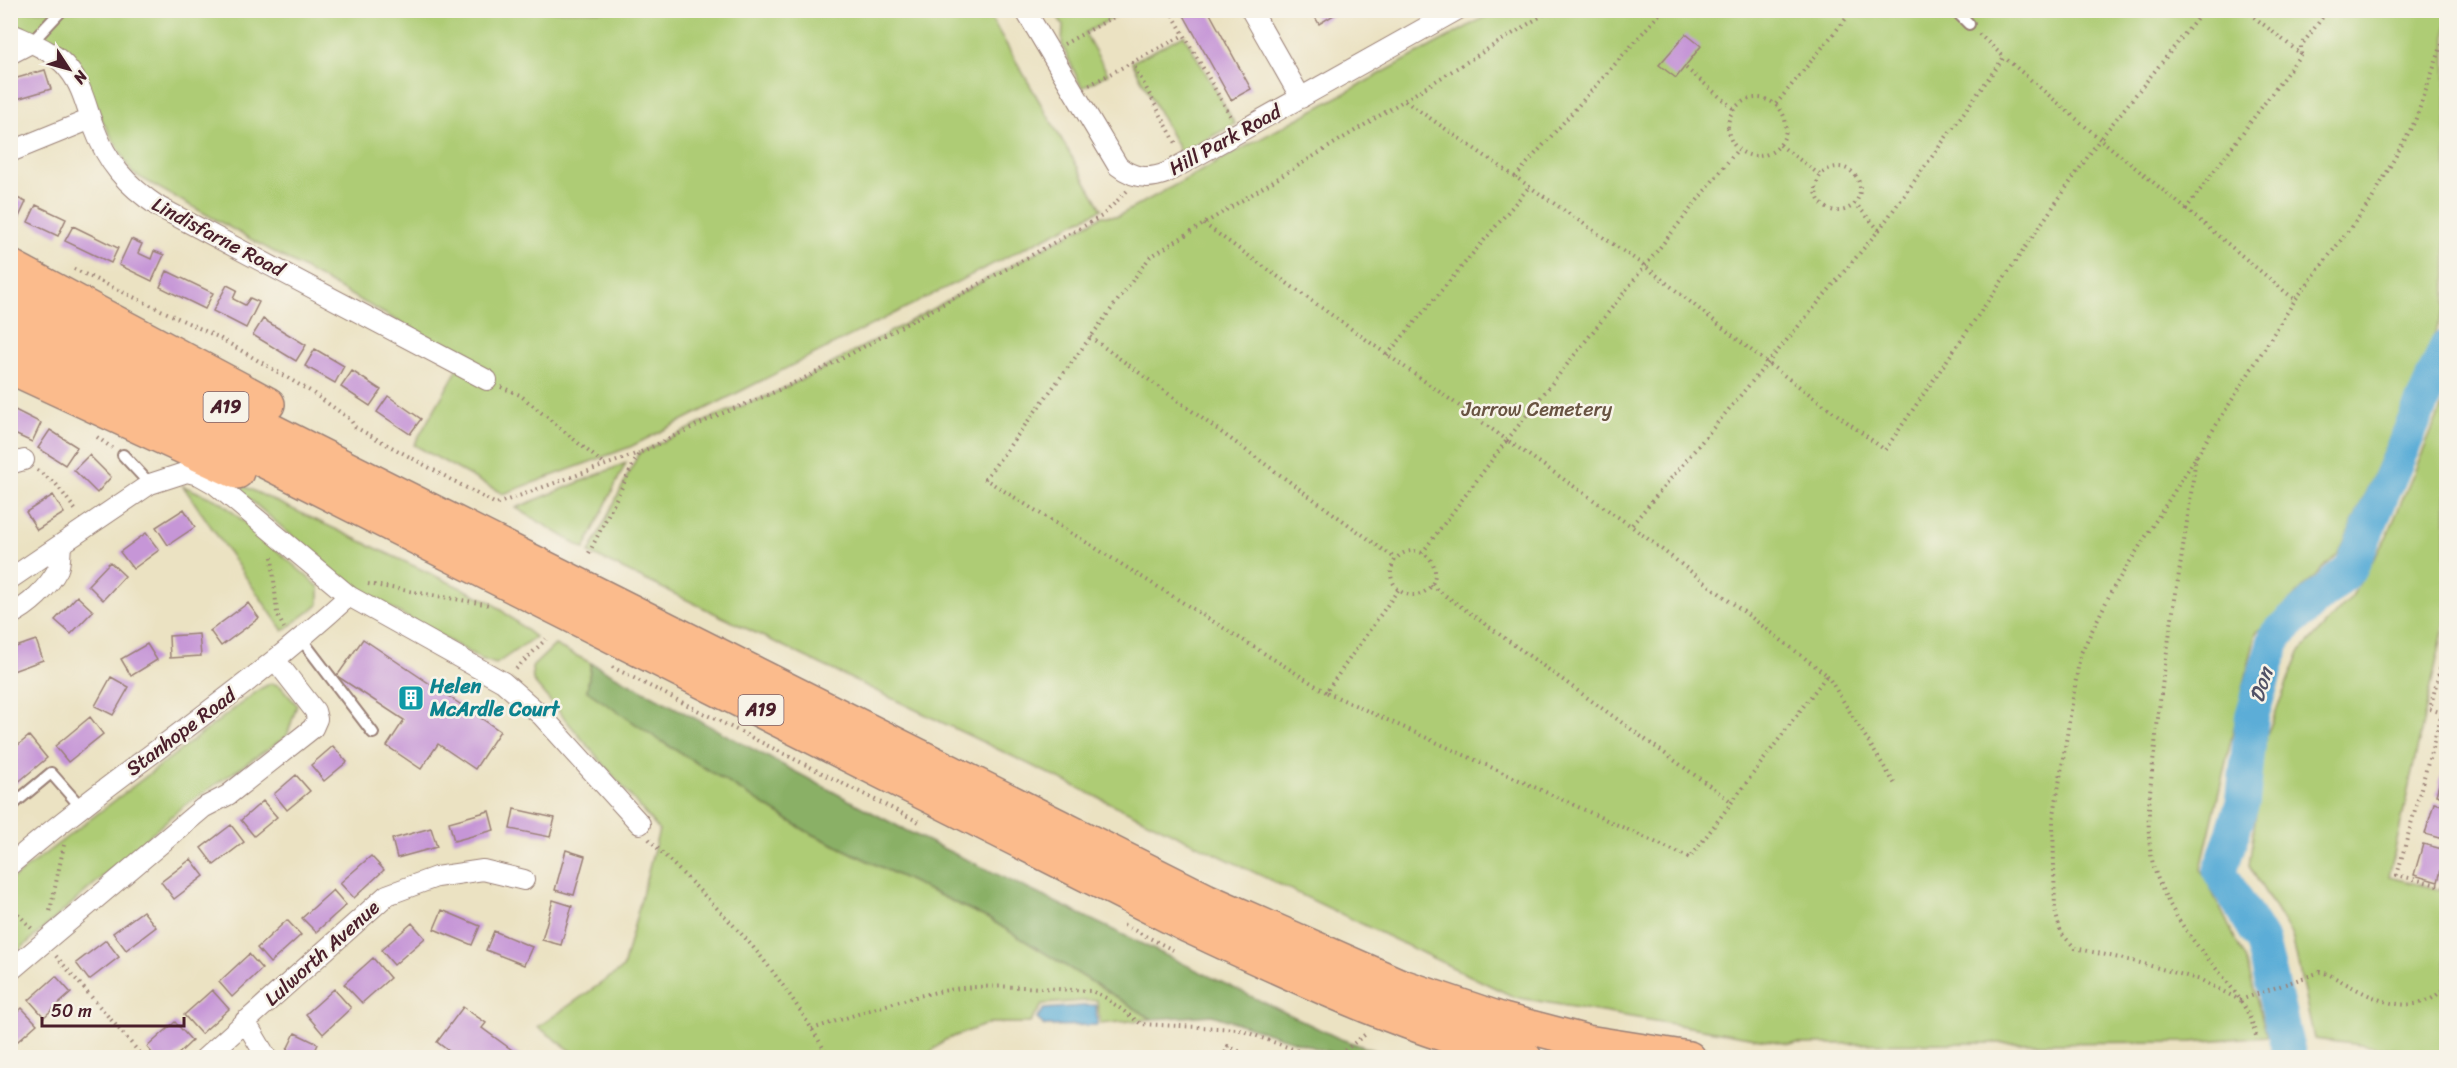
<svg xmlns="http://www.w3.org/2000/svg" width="2457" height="1068" viewBox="0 0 2457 1068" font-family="Sriracha,sans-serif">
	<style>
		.green { fill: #aecc74; stroke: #7c7650; stroke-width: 1.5 }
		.forest { fill: #8ab066; stroke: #6a6848; stroke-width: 1.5 }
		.water { fill: #5cadd7; stroke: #536681; stroke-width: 1.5 }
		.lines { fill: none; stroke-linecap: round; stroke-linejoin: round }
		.river { stroke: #5cadd7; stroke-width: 34 }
		.building { fill: #c696d7 }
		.lane-casing { stroke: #9a8076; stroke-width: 14 }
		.street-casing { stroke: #9a8076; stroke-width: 22 }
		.highway-casing { stroke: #9a8076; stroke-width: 36 }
		.path { stroke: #9a8076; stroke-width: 4; stroke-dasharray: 1.5 4.5; stroke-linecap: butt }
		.lane { stroke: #fff; stroke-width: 10 }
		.street { stroke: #fff; stroke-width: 20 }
		.highway { stroke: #fbbb8c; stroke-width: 33 }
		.labels { text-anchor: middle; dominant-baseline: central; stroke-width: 5; stroke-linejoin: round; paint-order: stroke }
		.shield { fill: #f7f3e8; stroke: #7e5f64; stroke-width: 1.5 }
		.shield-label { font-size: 18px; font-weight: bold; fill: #4a1f2b }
		.street-label { font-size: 20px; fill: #4a1f2b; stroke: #f7f3e8 }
		.park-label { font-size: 20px; fill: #685341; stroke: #f7f3e8 }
		.culture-label { font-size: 20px; font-weight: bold; fill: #0d838f; stroke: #f7f3e8; text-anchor: start }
		.water-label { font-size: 21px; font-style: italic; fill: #505167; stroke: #f7f3e8 }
	</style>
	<rect width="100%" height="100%" fill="#f7f3e8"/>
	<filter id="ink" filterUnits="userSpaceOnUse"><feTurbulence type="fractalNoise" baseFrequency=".0167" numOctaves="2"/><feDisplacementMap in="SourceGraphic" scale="12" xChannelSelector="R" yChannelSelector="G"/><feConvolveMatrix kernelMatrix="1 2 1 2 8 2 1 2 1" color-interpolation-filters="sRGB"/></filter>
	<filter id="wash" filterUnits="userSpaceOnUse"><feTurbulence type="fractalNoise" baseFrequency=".008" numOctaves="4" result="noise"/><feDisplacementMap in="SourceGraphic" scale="24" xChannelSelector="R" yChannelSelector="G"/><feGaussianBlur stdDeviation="1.35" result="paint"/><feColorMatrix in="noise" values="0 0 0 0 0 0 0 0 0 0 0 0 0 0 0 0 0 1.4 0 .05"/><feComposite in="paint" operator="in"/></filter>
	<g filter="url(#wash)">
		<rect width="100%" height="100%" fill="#ebe2c2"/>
		<!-- green -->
		<path class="green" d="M10,11H987L1102,209L630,447L503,494L414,445L464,358L132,173L63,51L11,24Z
			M1054,11H1111L1115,17L1085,33L1108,74L1082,88L1062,45L1063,25Z
			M1496,11H2446V308L2339,553L2256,633L2201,869L2246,961L2267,1036L2191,1042L1790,1044L1514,997L589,553L639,453L716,416L770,395L815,373L1102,216H1118Z
			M1184,35L1235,124L1181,153L1132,62Z
			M2446,397V618L2389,877L2446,891V1056L2314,1039L2292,936L2249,866L2266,737L2299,653L2352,596L2388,534Z
			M626,463L584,549L516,508Z
			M224,477L491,602L535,637L496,664L481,659L345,582Z
			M183,486L221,502L319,587V604L283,631Z
			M555,645L591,663L587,691L661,741L806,831L991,920L1152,1019L1100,1024L1097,1000L1043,1004L1030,1023H990L945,1040L925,1057H580L538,1027L623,968L659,830L533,681L532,667Z
			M271,683L280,686L297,705L287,736L181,808L11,957V880L260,689Z"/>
		<!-- forest -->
		<path class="forest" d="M591,663L907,831L1338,1038L1393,1057H1344L1212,1015L1152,1019L991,920L806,831L661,741L587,691Z"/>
		<!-- water -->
		<path class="water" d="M1096,1005L1097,1025L1045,1026L1037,1019L1044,1009Z"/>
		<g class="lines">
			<!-- river -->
			<path class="river" d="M2290,1058L2262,941L2220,872L2243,801L2252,716L2276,635L2351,568L2446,347"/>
		</g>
		<g id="blocks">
			<!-- building -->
			<path class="building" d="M1181,10H1208L1251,89L1231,100Z
				M1311,10H1342L1319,24Z
				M1686,34L1701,46L1676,78L1659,65Z
				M45,70L51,89L10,101V80Z
				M10,195L26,202L18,219L10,216Z
				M36,205L66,219L58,236L28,222Z
				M73,226L118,248L111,263L65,241Z
				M131,239L142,244L138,253L151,259L154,251L164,255L152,281L119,265Z
				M167,271L213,293L205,309L160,287Z
				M227,285L237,290L233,299L245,305L250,298L259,302L246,328L213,311Z
				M263,319L306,345L296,361L253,335Z
				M315,349L344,366L335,383L305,366Z
				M352,371L381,390L370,406L341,387Z
				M388,396L421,419L410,434L377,412Z
				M13,409L41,423L32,442L10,432Z
				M50,430L77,447L65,465L38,448Z
				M89,455L111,477L97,493L74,470Z
				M53,495L64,513L37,530L26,512Z
				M184,509L195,527L168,545L156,527Z
				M146,533L159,550L133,569L120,552Z
				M110,562L125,576L103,600L88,585Z
				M77,596L93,611L71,634L55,620Z
				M248,603L259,618L221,646L210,631Z
				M199,634L201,656L170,658L169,636Z
				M363,639L500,731L475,769L438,744L421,769L387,746L404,720L337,676Z
				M36,640L43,660L13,671L10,649Z
				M147,644L157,660L131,676L121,659Z
				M111,677L129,687L113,715L95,706Z
				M90,717L103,734L68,762L55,746Z
				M29,736L47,758L10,789V752Z
				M333,746L347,762L324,781L311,765Z
				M2445,763L2446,764V798L2436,795Z
				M296,775L310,791L287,810L274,794Z
				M263,801L277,817L254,836L241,820Z
				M2434,803L2446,806V840L2425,834Z
				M514,809L555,818L550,837L510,829Z
				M489,811L494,830L454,841L449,822Z
				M231,825L244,842L214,865L201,848Z
				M431,828L437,847L397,858L392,839Z
				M2423,844L2446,850L2438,882L2414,875Z
				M566,850L585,856L574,895L555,890Z
				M371,856L384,870L354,898L340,883Z
				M191,859L204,876L174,899L161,882Z
				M333,890L346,905L316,932L302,918Z
				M553,900L572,906L561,945L542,940Z
				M442,910L480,926L472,945L434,929Z
				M143,911L156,927L126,950L113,933Z
				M287,920L301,935L270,963L257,948Z
				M412,923L425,938L394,965L381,950Z
				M494,931L532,947L524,965L486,950Z
				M106,940L119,957L89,980L76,963Z
				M249,954L262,969L232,997L219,982Z
				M373,958L390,978L362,1003L344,984Z
				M56,976L71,993L44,1017L29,1000Z
				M334,989L351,1008L323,1034L306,1014Z
				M212,990L229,1009L201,1034L184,1015Z
				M463,1007L486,1023L482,1028L523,1058H458L437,1042Z
				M22,1008L37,1024L10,1048V1019Z
				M175,1022L192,1041L174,1058H156L147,1047Z
				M295,1033L318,1044L312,1058H283Z"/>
		</g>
	</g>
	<g filter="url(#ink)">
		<use href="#blocks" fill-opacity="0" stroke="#9a8076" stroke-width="1.5"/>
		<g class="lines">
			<defs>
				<path id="lane" d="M1955,10L1969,24
					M31,43L62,10
					M123,455L150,484
					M302,640L373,733
					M10,807L51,773L80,806"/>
				<path id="street" d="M1025,10L1118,166C1133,178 1148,180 1166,173L1457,10
					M1251,10L1301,98
					M10,33C31,43 55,51 69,70C82,86 86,106 93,125C107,163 126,185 159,207L487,380
					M10,54L31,43
					M10,152L91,119
					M10,464L24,460
					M10,579L150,484L187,472L199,475L215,484L349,596L503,682L542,716L640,824
					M10,615C29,606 48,588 58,569C61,562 60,552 61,545
					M10,865C120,771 243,694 349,596
					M10,971L203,808L228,795L313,728L317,719L315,711L276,661
					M245,1021L267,1058
					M205,1058L387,895L436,877L483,870L524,880"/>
				<path id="highway" d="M10,266L268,404
					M10,299L1206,900L1399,985L1503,1020L1587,1042L1689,1058
					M10,333L1188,926C1298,977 1407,1030 1525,1058
					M10,367L237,472"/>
			</defs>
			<!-- lane casing -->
			<use href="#lane" class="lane-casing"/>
			<!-- street casing -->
			<use href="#street" class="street-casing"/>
			<!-- highway casing -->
			<use href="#highway" class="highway-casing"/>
			<!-- path -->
			<path class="path" d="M1111,10L1115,17
				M1170,10L1231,117
				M2204,10L2100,139L2186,209L2301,54L2245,10
				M2446,33L2415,121L2371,201L2295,300L2112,590L2080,655L2053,821L2055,911L2061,933L2075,948L2137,962L2201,980L2240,1000L2320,972L2328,974C2358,989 2393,1015 2428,1000C2435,998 2441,991 2446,986
				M1064,44L1127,10
				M2301,54V46L2328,10
				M1132,62L1177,145
				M1686,68L1734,109
				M1089,85L1184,35
				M1728 127a29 29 0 1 1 58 0a29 29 0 1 1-58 0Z
				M1405,101L1645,266L1766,362L1885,450L2100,139L2004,57
				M1776,104L1853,10
				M1780,145L1820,175
				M1816 189a22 22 0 1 1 44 0a22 22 0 1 1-44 0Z
				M1515,177L1663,10
				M2186,209L2295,300
				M1204,224L1507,440L1738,149
				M1879,230L2004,57L1979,34
				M74,269L218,337L310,391L350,419L355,427L496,504L639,453
				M1090,337L1396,559
				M1387,355L1529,187
				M501,387L520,395L605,465
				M97,437L112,448
				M2196,456C2184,553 2165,648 2155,745C2151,783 2143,834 2155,871C2166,904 2187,934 2209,960C2228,983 2250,1007 2256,1036
				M37,470L56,484L77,512
				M1391 573a22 22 0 1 1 44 0a22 22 0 1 1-44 0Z
				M589,553L639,453L716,416L770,394L815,373L965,292L1102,216L1127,191
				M1422,553L1507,440L1631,526L1879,230L1855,203
				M272,557L277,614L284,628
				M368,584L490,605
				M1431,585L1732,802
				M1398,590L1326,692L1690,858L1827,675L1631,526
				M2446,645L2430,709L2446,714
				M612,667L919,822
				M516,669L546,639
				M1827,675L1896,786
				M1326,692L985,479L1150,257L1551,10
				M2442,712L2397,875L2446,887
				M649,839C677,869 707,897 735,927C771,965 803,1012 829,1058
				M10,905L33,930
				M50,911L64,845
				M1124,925L1173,950
				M56,956L144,1058
				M812,1029C859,1014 915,993 963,988C1005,984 1049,989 1092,991L1106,998L1141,1024L1237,1029L1318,1058
				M1223,1058L1228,1046L1254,1058
				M1335,1058L1367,1033"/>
			<!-- lane -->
			<use href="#lane" class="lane"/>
			<!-- street -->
			<use href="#street" class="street"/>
			<!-- highway -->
			<use href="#highway" class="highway"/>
		</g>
	</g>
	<!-- icons -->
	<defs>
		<symbol id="building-square" viewBox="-11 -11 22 22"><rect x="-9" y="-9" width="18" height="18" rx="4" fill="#0f9aa8" stroke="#f7f3e8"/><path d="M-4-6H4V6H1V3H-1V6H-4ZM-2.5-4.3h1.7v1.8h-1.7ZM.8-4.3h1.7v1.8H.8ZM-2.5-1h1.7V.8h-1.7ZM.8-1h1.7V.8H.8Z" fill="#fff"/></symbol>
	</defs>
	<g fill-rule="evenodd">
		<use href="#building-square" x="396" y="683" width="30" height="30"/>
	</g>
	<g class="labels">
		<!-- shield labels -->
		<g class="shield">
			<rect x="203.5" y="392" width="45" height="30" rx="4.5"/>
			<rect x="738.5" y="695" width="45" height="30" rx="4.5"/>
		</g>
		<g class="shield-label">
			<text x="226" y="407">A19</text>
			<text x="761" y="710">A19</text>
		</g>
		<!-- street labels -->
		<g class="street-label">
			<text transform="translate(1225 140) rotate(-29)">Hill Park Road</text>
			<text transform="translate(218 237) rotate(28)">Lindisfarne Road</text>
			<text transform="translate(181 732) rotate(-37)">Stanhope Road</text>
			<text transform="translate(322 953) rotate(-42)">Lulworth Avenue</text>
		</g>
		<!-- park labels -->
		<g class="park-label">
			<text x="1537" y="409">Jarrow Cemetery</text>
		</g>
		<!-- culture labels -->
		<g class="culture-label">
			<text x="430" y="686">Helen<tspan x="430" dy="23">McArdle Court</tspan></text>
		</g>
		<!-- water labels -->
		<g class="water-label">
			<text transform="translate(2261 685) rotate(-73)">Don</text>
		</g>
	</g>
	<!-- margin -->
	<rect width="2457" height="1068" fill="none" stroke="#f7f3e8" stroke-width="36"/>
	<!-- north arrow -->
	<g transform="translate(69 69) rotate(126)" stroke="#f7f3e8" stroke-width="4.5" paint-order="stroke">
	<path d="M0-4.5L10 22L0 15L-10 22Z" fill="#4a1f2b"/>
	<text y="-9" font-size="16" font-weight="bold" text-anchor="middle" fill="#4a1f2b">N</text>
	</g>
	<!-- scale -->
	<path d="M42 1017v9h142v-9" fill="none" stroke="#4a1f2b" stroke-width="3"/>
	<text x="51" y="1017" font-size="18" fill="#4a1f2b" stroke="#f7f3e8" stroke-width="4.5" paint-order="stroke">50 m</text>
</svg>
